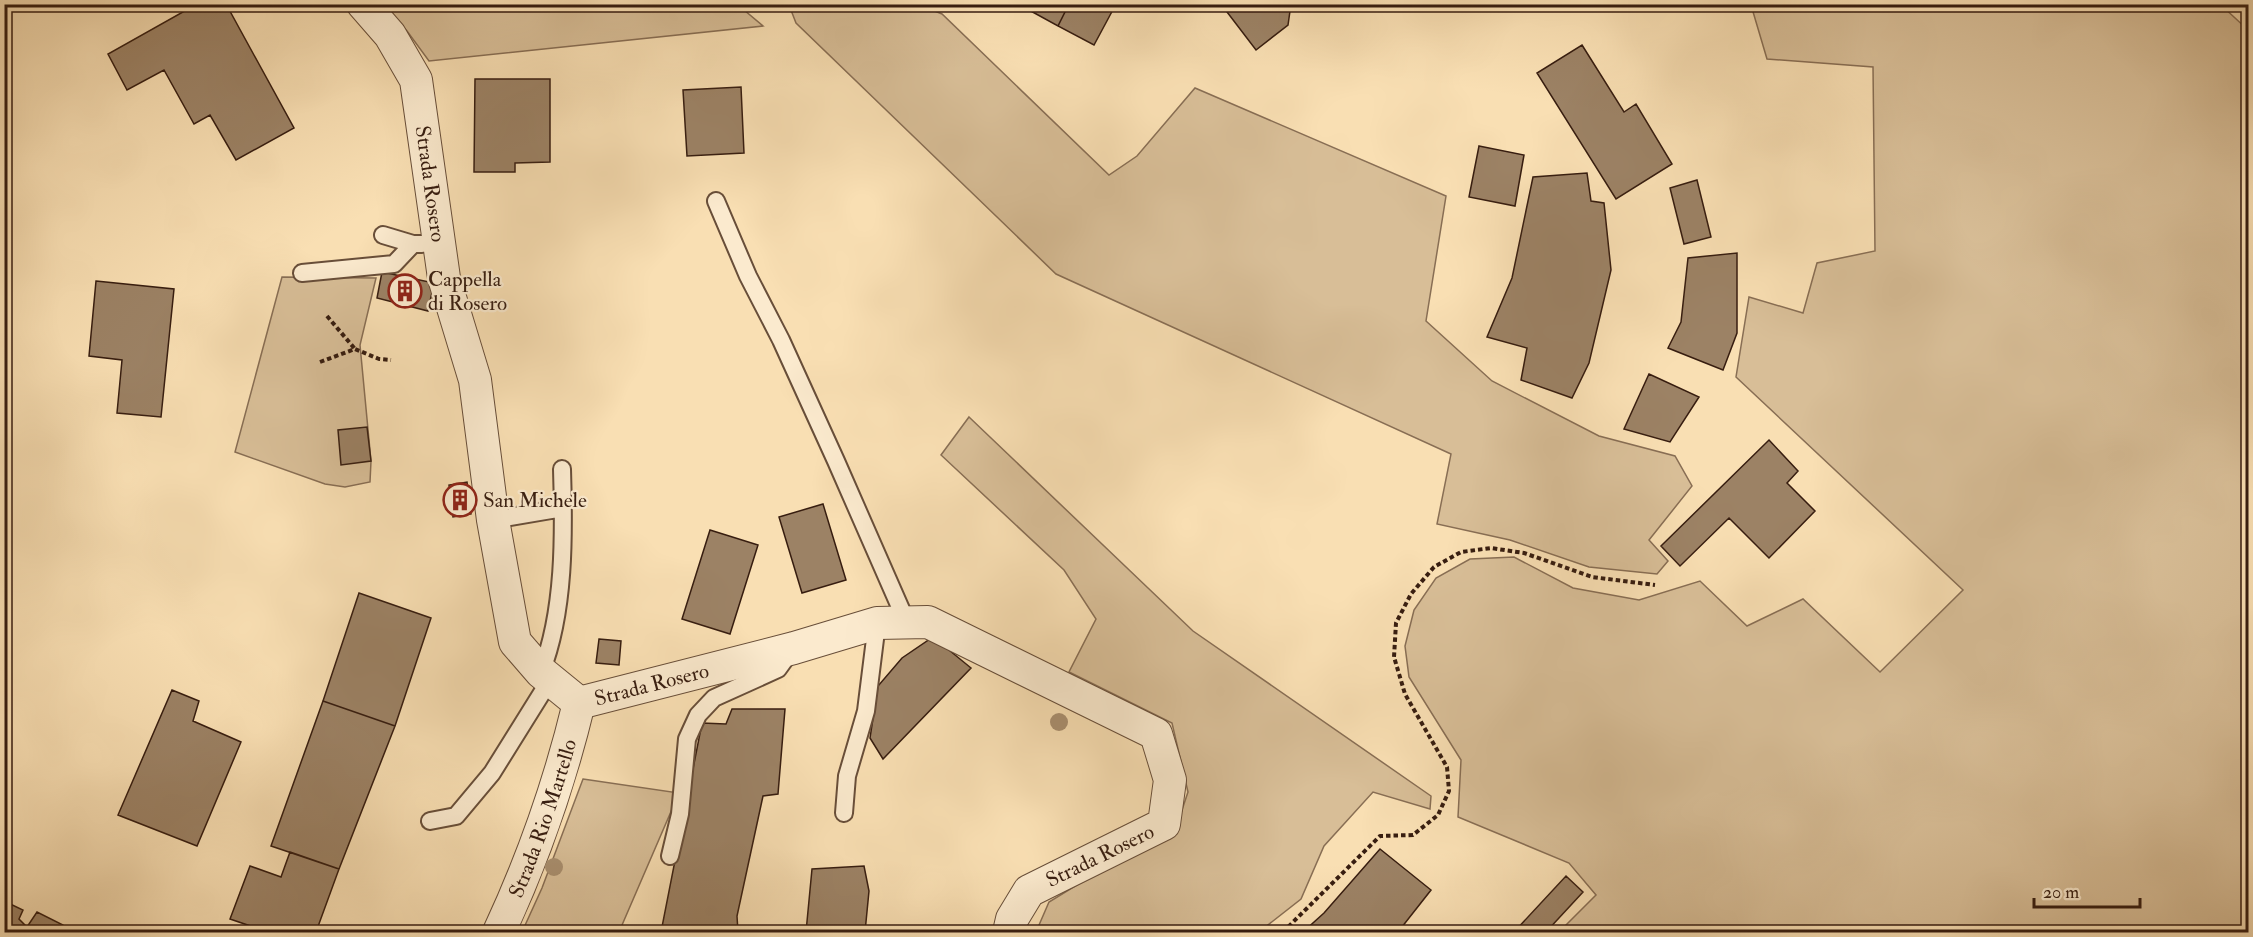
<svg xmlns="http://www.w3.org/2000/svg" width="2253" height="937" viewBox="0 0 2253 937" font-family="'IM FELL Double Pica',serif">
	<style>
		.green { fill: #d8be97; stroke: #886e54; stroke-width: 1.5 }
		.building { fill: #9c8265; stroke: #371d10; stroke-width: 1.5 }
		.lines { fill: none; stroke-linecap: round; stroke-linejoin: round }
		.service-casing { stroke: #684e39; stroke-width: 20 }
		.minor-casing { stroke: #684e39; stroke-width: 34 }
		.path { stroke: #371d10; stroke-width: 4; stroke-dasharray: 4.5 3; stroke-linecap: butt }
		.service { stroke: #fbeace; stroke-width: 16 }
		.minor { stroke: #fbeace; stroke-width: 32 }
		.tree { fill: #a98f6f }
		.labels { text-anchor: middle; dominant-baseline: central; stroke-width: 4.5; stroke-linejoin: round; paint-order: stroke }
		.street-label { font-size: 21px; fill: #371d10; stroke: #fbeace }
		.poi-label { font-size: 21px; fill: #371d10; stroke: #fbeace; text-anchor: start }
	</style>
	<rect width="100%" height="100%" fill="#f9dfb3"/>
	<filter id="stains"><feTurbulence type="fractalNoise" baseFrequency=".00333" numOctaves="4"/><feColorMatrix values="0 0 0 0 .2 0 0 0 0 .09 0 0 0 0 .02 0 0 0 .5 -.17"/></filter>
	<radialGradient id="worn" r=".72"><stop offset=".6" stop-color="#630" stop-opacity="0"/><stop offset="1" stop-color="#630" stop-opacity=".3"/></radialGradient>
	<!-- green -->
	<path class="green" d="M383,5H738L763,26L429,61L407,31Z
		M789,5H920L942,14L1109,175L1137,156L1195,88L1446,196L1426,321L1492,381L1599,436L1675,456L1692,486L1649,540L1668,561L1657,574L1589,567L1510,540L1437,524L1451,454L1056,274L796,23Z
		M1751,5H2221L2248,30V932H1559L1596,895L1569,863L1458,817L1461,760L1409,677L1405,646L1414,610L1436,578L1470,559L1514,557L1573,588L1639,600L1700,581L1747,626L1803,599L1880,672L1963,590L1736,377L1749,297L1803,313L1817,263L1875,251L1873,67L1767,59Z
		M282,277L376,278L360,345L371,461L370,482L345,487L325,484L235,452Z
		M969,417L1193,631L1431,796L1430,809L1373,792L1324,846L1301,899L1259,932H1036L1049,902L1111,864L1173,837L1188,792L1172,723L1069,672L1096,619L1064,570L941,455Z
		M583,779L679,793L619,932H522L542,888Z"/>
	<!-- building -->
	<path class="building" d="M197,4H226L294,128L236,160L210,115L194,124L164,70L127,90L108,54Z
		M1018,4H1069L1058,26Z
		M1069,4H1116L1094,45L1058,26Z
		M1228,4H1291L1288,25L1256,50L1224,8Z
		M1582,45L1624,112L1636,104L1672,164L1616,199L1537,73Z
		M475,79H550V162L515,163V172H474Z
		M741,87L744,153L687,156L683,90Z
		M1479,146L1524,155L1515,206L1469,197Z
		M1587,173L1591,201L1604,203L1611,270L1589,363L1572,398L1521,380L1527,348L1487,337L1512,278L1533,177Z
		M1697,180L1711,237L1684,244L1670,188Z
		M1737,253V333L1723,370L1668,348L1681,322L1688,258Z
		M382,272L434,283L428,311L377,298Z
		M96,281L174,289L161,417L117,413L122,360L89,356Z
		M1649,374L1699,397L1670,442L1624,429Z
		M367,427L371,461L341,465L338,430Z
		M1769,440L1798,471L1787,483L1815,511L1769,558L1729,518L1680,566L1661,546Z
		M467,482L471,514L453,517L449,485Z
		M823,504L846,580L802,593L779,517Z
		M710,530L758,545L730,634L682,619Z
		M359,593L431,618L395,726L323,701Z
		M933,637L971,668L883,759L870,738L878,686L902,658Z
		M599,639L621,641L619,665L596,663Z
		M172,690L199,701L193,721L241,742L197,846L118,815Z
		M323,701L395,726L339,869L271,846Z
		M732,709H785L778,794L763,796L737,916L738,932H661L702,723L726,724Z
		M1380,849L1431,890L1398,932H1303L1324,913Z
		M290,852L339,869L316,932H268L230,919L250,866L281,877Z
		M864,866L869,891L865,932H806L812,869Z
		M1566,876L1583,892L1546,932H1514Z
		M4,901L23,910L19,919L27,927L37,912L63,925L66,932H4Z"/>
	<g class="lines">
		<defs>
			<path id="service" d="M716,201L748,276L781,340L836,461L907,623
				M383,235L413,244H422
				M302,273L394,264L413,244
				M493,520L563,508
				M541,672C565,612 564,533 562,469
				M844,813L847,776L866,711L877,623
				M430,821L456,816L492,773L550,680
				M670,856L680,814L687,739L698,715L714,698L778,669L791,651"/>
			<g id="minor">
				<path id="s1" d="M363,4L390,35L416,80L444,278L475,380L493,520L515,642L541,672L579,703"/>
				<path id="s2" d="M579,703L794,648L877,623L928,622L1156,734L1170,780L1164,824L1029,891L1012,919L1009,932"/>
				<path id="s3" d="M499,932C533,859 560,782 579,703"/>
			</g>
		</defs>
		<!-- service casing -->
		<use href="#service" class="service-casing"/>
		<!-- minor casing -->
		<use href="#minor" class="minor-casing"/>
		<!-- path -->
		<path class="path" d="M327,316L355,349
			M320,362L355,349L379,359L391,360
			M1283,932L1380,836L1413,835L1438,815L1449,791L1447,767L1405,694L1394,657L1396,623L1411,594L1434,567L1461,552L1491,548L1524,553L1592,577L1655,585"/>
		<!-- service -->
		<use href="#service" class="service"/>
		<!-- minor -->
		<use href="#minor" class="minor"/>
	</g>
	<!-- trees -->
	<g class="tree">
		<circle cx="1059" cy="722" r="9"/>
		<circle cx="554" cy="867" r="9"/>
	</g>
	<!-- icons -->
	<defs>
		<symbol id="building-ring" viewBox="-11 -11 22 22"><circle r="9.5" fill="#fbeace" stroke="#8f2418" stroke-width="1.5"/><path d="M-4-6H4V6H1V3H-1V6H-4ZM-2.5-4.3h1.7v1.8h-1.7ZM.8-4.3h1.7v1.8H.8ZM-2.5-1h1.7V.8h-1.7ZM.8-1h1.7V.8H.8Z" fill="#8f2418"/></symbol>
	</defs>
	<g fill-rule="evenodd">
		<use href="#building-ring" x="386" y="272" width="38" height="38"/>
		<use href="#building-ring" x="441" y="481" width="38" height="38"/>
	</g>
	<g class="labels">
		<!-- street labels -->
		<g class="street-label">
			<text stroke="none"><textPath href="#s1" startOffset="198">Strada Rosero</textPath></text>
			<text stroke="none"><textPath href="#s2" startOffset="75">Strada Rosero</textPath></text>
			<text stroke="none"><textPath href="#s3" startOffset="122">Strada Rio Martello</textPath></text>
			<text transform="translate(1100 856) rotate(-26)">Strada Rosero</text>
		</g>
		<!-- poi labels -->
		<g class="poi-label">
			<text x="428" y="279">Cappella<tspan x="428" dy="24">di Rosero</tspan></text>
			<text x="483" y="500">San Michele</text>
		</g>
	</g>
	<!-- margin -->
	<rect width="2253" height="937" fill="none" stroke="#f9dfb3" stroke-width="24"/>
	<rect x="6" y="6" width="2241" height="925" fill="none" stroke="#371d10" stroke-width="3"/>
	<rect x="12" y="12" width="2229" height="913" fill="none" stroke="#371d10" stroke-width="1.5"/>
	<!-- scale -->
	<path d="M2034 898v9h106v-9" fill="none" stroke="#371d10" stroke-width="3"/>
	<text x="2043" y="898" font-size="18" fill="#371d10" stroke="#fbeace" stroke-width="4.5" paint-order="stroke">20 m</text>
	<rect width="100%" height="100%" filter="url(#stains)"/>
	<rect width="100%" height="100%" fill="url(#worn)"/>
</svg>
